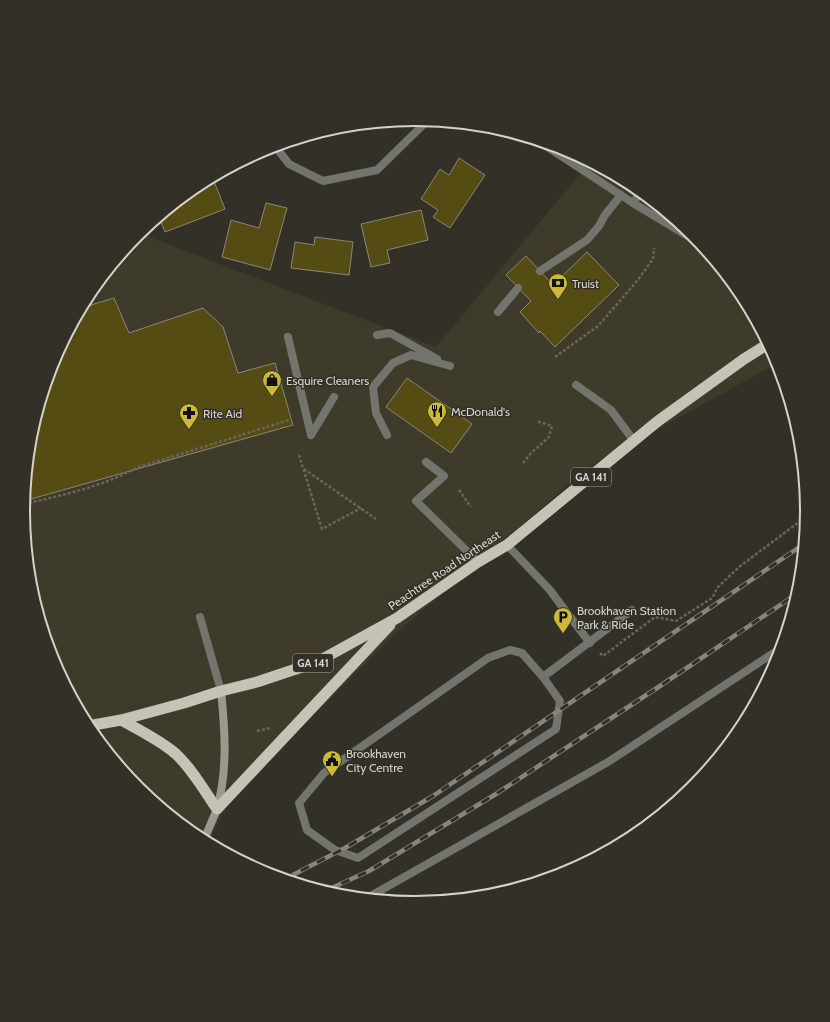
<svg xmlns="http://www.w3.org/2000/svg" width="830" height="1022" viewBox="0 0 830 1022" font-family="Cabin,sans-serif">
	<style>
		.built { fill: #3e3b2a }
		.building { fill: #554c14; stroke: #89877b }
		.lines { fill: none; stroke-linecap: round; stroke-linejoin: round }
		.path { stroke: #67655c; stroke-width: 2.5; stroke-dasharray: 3 2; stroke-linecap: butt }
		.service { stroke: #74746e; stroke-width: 8 }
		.minor { stroke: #74746e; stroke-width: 8 }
		.secondary { stroke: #9a9990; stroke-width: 8 }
		.trunk { stroke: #c4c3b6; stroke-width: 11 }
		.rail-casing { stroke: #87857d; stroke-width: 4.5 }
		.rail { stroke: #333127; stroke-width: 3; stroke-dasharray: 9; stroke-linecap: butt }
		.labels { text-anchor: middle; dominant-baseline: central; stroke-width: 3; stroke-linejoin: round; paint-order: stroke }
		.shield { fill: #333127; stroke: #a3a29a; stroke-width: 1 }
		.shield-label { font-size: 11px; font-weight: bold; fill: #d3d2cb }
		.poi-label { font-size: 12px; fill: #d3d2cb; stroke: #333127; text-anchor: start }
		.street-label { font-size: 12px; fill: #d3d2cb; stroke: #333127 }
		.rim { fill: none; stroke: #d3d2cb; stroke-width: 2 }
	</style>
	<rect width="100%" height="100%" fill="#333127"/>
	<!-- built -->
	<path class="built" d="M590,162L633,185L692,234L741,293L778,363L592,465L478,562L395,634L230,799L208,843L197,837L138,788L89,729L53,661L30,587L23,511L31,434L53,361L89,293L139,233L436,347Z"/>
	<!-- building -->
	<path class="building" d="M459,158L485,175L450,228L433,217L438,210L421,199L440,169L449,175Z
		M214,181L225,209L165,232L159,217L191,190Z
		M266,203L287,208L270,270L222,257L231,220L259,228Z
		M421,210L428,240L387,250L390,263L371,267L361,224Z
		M315,237L353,242L349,275L291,268L295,242L314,245Z
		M587,252L619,285L555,347L540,331L539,333L520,312L531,301L506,275L526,256L553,285Z
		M114,298L129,333L203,308L223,327L238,373L275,363L293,425L24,501L31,434L53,361L81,308Z
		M407,378L472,424L451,453L386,407Z"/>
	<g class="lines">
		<!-- path -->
		<path class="path" d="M555,357L598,326L637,281L653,259L654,248
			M299,455L322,529L361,508
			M523,463L531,453L549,437L552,426L536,421
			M304,469L376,519
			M459,490L471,507
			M24,504C62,495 102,487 136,468L289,420
			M600,653L603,656L655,617L676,621L712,598L718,587L739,567L803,519L806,523
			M257,731L270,728"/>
		<!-- service -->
		<path class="service" d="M633,203L641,192
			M540,271L587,240L599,226L605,215L621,195
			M498,312L518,288
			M377,335L390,333L437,359
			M288,337L311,435
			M576,385L611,410L634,441
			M311,435L334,397
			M387,435L376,413L373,387L393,363L411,355L450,366
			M426,462L444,476L416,501L478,562
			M507,545L549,589L590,643
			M200,617L221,691
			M510,650L522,653L543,677L560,701L556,729L358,858L335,850L307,830L299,803L324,773L488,658Z
			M543,677L632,610
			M367,898L608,762L781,648"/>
		<!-- minor -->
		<path class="minor" d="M538,141L633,203L701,244
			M275,146L289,164L323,181L377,170L428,120"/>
		<!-- secondary -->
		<path class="secondary" d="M204,840C208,830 213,819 217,809C228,770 225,730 221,691"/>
		<!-- trunk -->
		<path class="trunk" d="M121,720C139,730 160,740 176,754C192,769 204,790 217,809L390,625
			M88,726L121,720L184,703L221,691L257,682L317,662L397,618L478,562L507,545L658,421L744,359L768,344"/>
		<defs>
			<path id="rail" d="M565,873L662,813
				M285,879L345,848L433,796L804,544
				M325,891L369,871L496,794L657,688L798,593"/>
		</defs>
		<!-- rail casing -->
		<use href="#rail" class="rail-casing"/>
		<!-- rail -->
		<use href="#rail" class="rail"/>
	</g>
	<!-- icons -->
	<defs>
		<symbol id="bank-pin" viewBox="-11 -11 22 30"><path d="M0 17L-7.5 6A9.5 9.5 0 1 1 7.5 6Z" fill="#ccb938" stroke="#333127"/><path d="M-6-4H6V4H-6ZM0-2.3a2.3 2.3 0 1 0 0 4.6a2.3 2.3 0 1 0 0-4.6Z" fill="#111"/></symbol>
		<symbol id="shop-pin" viewBox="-11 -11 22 30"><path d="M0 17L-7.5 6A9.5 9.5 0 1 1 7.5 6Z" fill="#ccb938" stroke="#333127"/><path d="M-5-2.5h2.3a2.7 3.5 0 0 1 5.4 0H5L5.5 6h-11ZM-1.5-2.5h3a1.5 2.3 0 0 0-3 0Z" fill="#111"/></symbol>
		<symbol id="restaurant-pin" viewBox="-11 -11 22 30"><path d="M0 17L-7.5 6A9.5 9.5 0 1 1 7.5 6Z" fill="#ccb938" stroke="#333127"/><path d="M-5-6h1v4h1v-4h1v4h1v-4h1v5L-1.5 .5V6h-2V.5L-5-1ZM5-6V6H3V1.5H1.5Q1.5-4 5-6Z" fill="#111"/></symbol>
		<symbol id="pharmacy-pin" viewBox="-11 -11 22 30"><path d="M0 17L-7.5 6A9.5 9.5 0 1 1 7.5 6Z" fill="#ccb938" stroke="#333127"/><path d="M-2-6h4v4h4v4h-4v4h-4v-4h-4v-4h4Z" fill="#111"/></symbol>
		<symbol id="parking-pin" viewBox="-11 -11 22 30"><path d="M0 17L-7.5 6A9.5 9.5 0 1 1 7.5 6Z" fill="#ccb938" stroke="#333127"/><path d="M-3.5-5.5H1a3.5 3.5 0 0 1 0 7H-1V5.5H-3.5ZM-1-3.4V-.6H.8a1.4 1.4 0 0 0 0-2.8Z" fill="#111"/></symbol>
		<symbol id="civic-pin" viewBox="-11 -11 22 30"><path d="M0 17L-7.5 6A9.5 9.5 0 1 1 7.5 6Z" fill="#ccb938" stroke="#333127"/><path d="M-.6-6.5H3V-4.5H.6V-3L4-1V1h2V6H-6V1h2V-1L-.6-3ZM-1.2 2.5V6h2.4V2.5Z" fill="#111"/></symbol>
	</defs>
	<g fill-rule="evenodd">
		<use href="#bank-pin" x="547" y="272" width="22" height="30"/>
		<use href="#shop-pin" x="261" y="369" width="22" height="30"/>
		<use href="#restaurant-pin" x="426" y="400" width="22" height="30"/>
		<use href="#pharmacy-pin" x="178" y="402" width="22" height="30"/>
		<use href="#parking-pin" x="552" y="606" width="22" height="30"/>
		<use href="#civic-pin" x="321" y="749" width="22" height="30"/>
	</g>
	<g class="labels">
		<!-- shield labels -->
		<g class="shield">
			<rect x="571" y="468" width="40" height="18" rx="3"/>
			<rect x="293" y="654" width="40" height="18" rx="3"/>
		</g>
		<g class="shield-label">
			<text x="591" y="477">GA 141</text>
			<text x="313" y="663">GA 141</text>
		</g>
		<!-- poi labels -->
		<g class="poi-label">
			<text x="572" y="283">Truist</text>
			<text x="286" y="380">Esquire Cleaners</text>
			<text x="451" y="411">McDonald's</text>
			<text x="203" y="413">Rite Aid</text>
			<text x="577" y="610">Brookhaven Station<tspan x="577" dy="14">Park &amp; Ride</tspan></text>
			<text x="346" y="753">Brookhaven<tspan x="346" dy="14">City Centre</tspan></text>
		</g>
		<!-- street labels -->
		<g class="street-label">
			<text transform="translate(444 570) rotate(-34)">Peachtree Road Northeast</text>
		</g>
	</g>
	<!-- crop -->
	<path d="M0 0H830V1022H0ZM30 511a385 385 0 1 1 770 0a385 385 0 1 1-770 0Z" fill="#333127" fill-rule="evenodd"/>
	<path class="rim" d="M30 511a385 385 0 1 1 770 0a385 385 0 1 1-770 0Z"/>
</svg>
